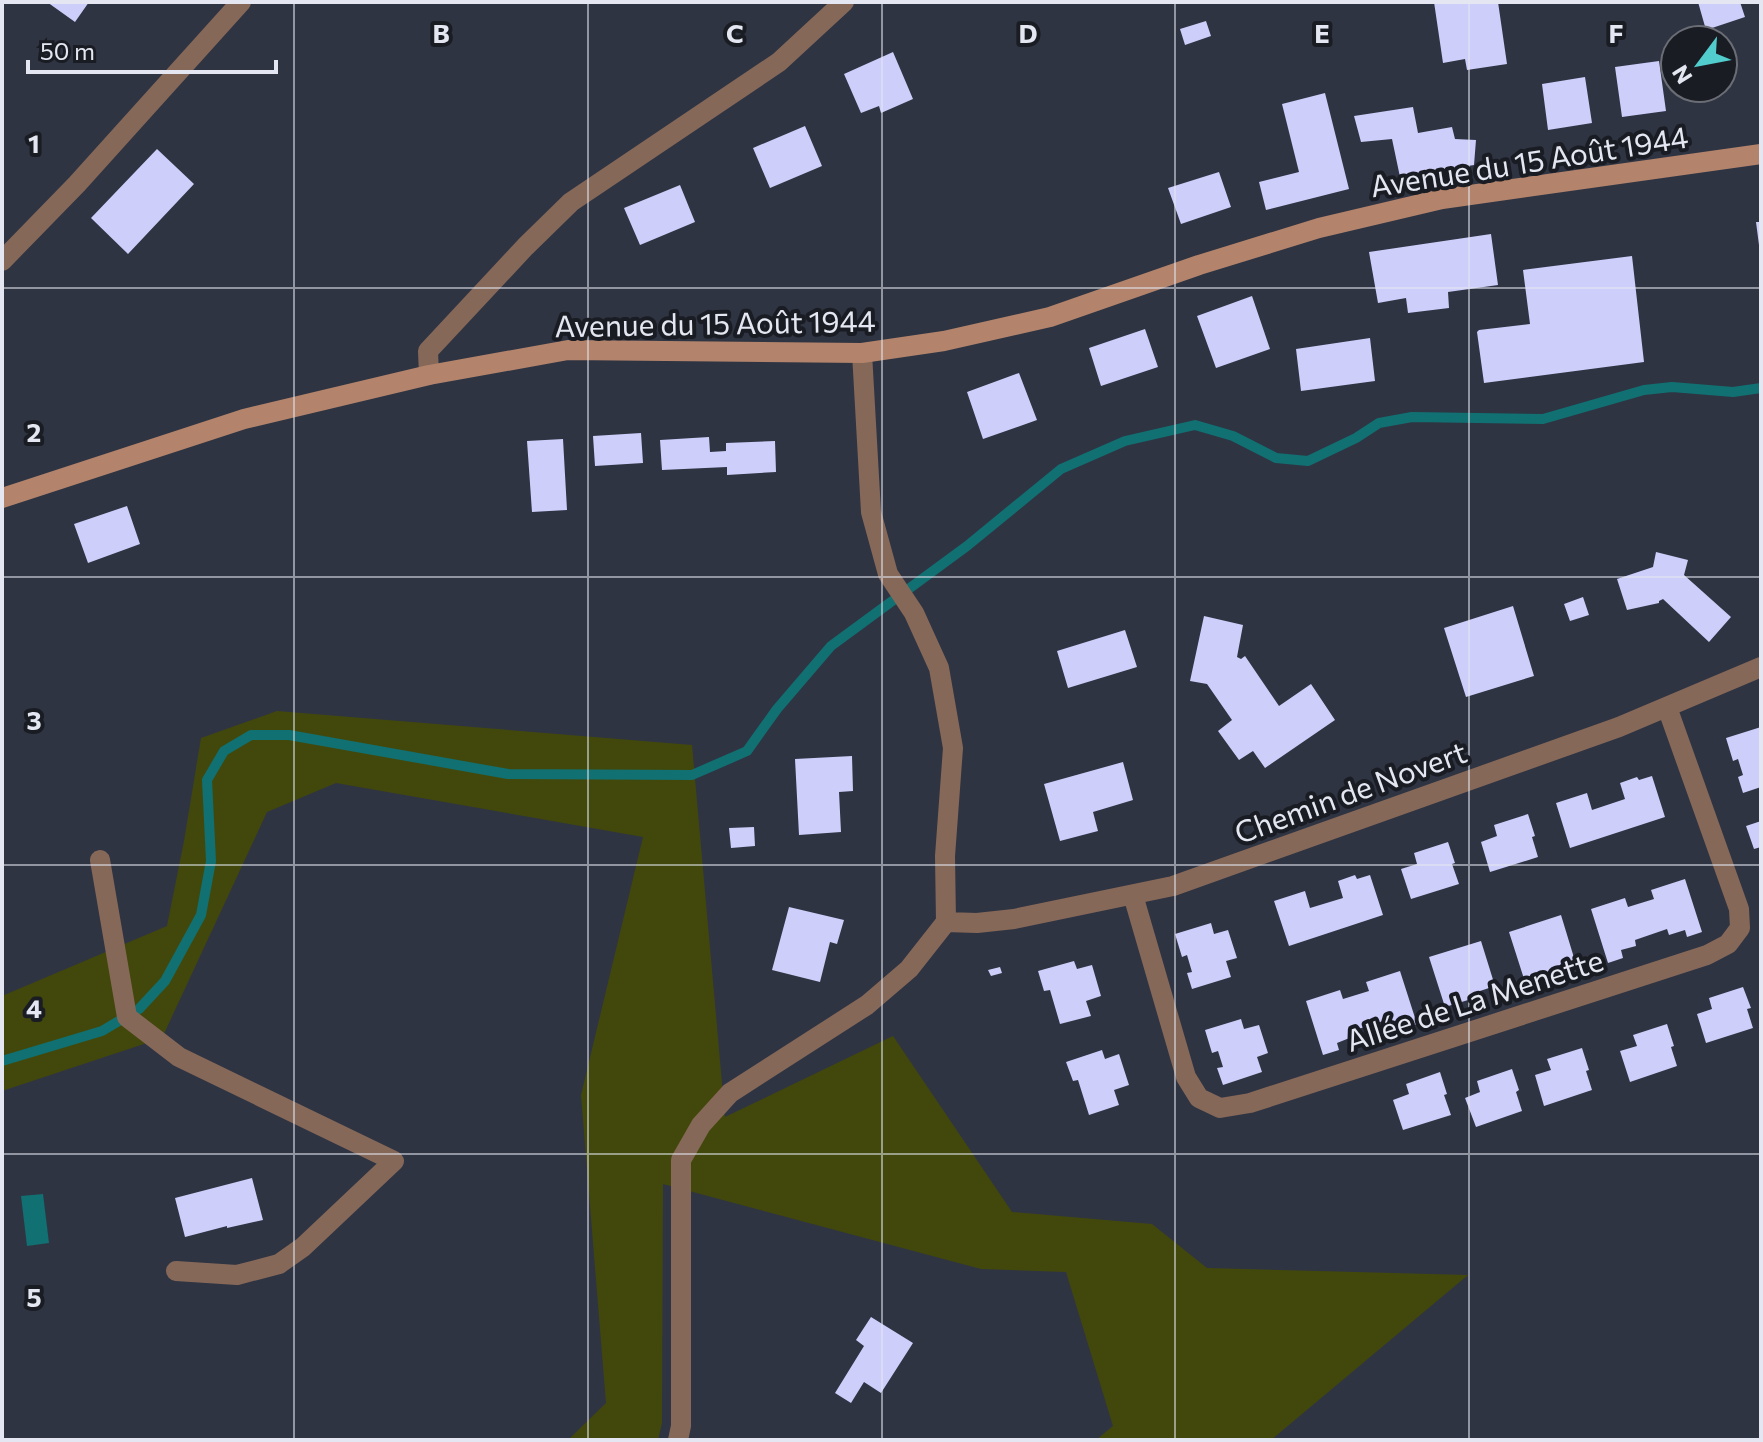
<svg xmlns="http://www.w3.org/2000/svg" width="1763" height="1442" viewBox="0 0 1763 1442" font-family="Commissioner,sans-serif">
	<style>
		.green { fill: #42480b }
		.water { fill: #117071 }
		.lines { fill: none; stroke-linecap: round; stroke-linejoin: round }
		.stream { stroke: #117071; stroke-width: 10 }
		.building { fill: #cecefa }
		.street { stroke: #866858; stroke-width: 20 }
		.secondary { stroke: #b3846b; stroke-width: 20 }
		.grid { fill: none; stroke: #e4e7f1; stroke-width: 2; stroke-opacity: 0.55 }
		.labels { text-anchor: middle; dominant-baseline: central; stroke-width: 8; stroke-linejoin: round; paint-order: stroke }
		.street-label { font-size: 30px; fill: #e4e7f1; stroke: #1a1c23 }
		.grid-label { font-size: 26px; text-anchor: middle; font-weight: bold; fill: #e4e7f1; stroke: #1a1c23; stroke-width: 8; stroke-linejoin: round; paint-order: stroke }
	</style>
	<rect width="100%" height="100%" fill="#2f3443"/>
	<!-- green -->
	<path class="green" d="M277,711L692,745L725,1117L893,1036L1012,1212L1152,1224L1207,1268L1468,1275L1271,1440H1096L1113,1426L1066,1272L981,1269L663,1184L662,1423L658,1440H568L606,1403L581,1095L643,837L336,783L267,812L162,1038L2,1091V996L167,926L184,841L201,738Z"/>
	<!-- water -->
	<path class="water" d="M43,1194L49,1243L27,1246L21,1196Z"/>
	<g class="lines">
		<!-- stream -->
		<path class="stream" d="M2,1061L102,1031L139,1009L165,981L201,915L211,861L207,780L224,751L251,735H289L508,774L692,775L747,751L777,709L831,646L967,546L1061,469L1125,441L1195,425L1233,436L1276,458L1308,461L1356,438L1379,423L1412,417L1543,419L1644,390L1672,387L1733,392L1761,388"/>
	</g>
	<!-- building -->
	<path class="building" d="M47,2H89L75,22Z
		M1434,2H1498L1507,64L1467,70L1465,59L1443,63Z
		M1698,2H1740L1745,17L1706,30Z
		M1206,21L1211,36L1185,45L1180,29Z
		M893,52L913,99L881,113L879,106L861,113L844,74Z
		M1659,61L1666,111L1622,117L1615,67Z
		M1585,77L1592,123L1548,130L1542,84Z
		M1325,93L1349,189L1266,210L1259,182L1299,172L1282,104Z
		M1413,107L1418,133L1452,127L1455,139L1476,140L1474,165L1400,177L1392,139L1361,142L1354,116Z
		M805,126L822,166L770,188L753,148Z
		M157,149L194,184L128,254L91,218Z
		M1219,172L1231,207L1181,224L1168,188Z
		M680,185L695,222L640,245L624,208Z
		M1756,222H1761V244L1759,245Z
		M1491,234L1498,285L1448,292L1449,308L1408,313L1406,298L1378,303L1369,252Z
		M1632,256L1644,362L1484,383L1477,332L1479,330L1530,324L1523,270Z
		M1252,296L1270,349L1216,368L1197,316Z
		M1145,329L1158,367L1101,386L1089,348Z
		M1370,338L1375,381L1301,391L1296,349Z
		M1019,373L1037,420L983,439L967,392Z
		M641,433L643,463L595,466L593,436Z
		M709,437L710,452L726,451V443L775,441L776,472L727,475V467L662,470L660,440Z
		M563,439L567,510L532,512L527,441Z
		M127,506L140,544L88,563L74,524Z
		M1656,552L1688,560L1684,575L1731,617L1709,642L1663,599L1659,601V603L1627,610L1617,579L1653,567Z
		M1583,597L1589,615L1570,621L1564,604Z
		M1513,606L1534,676L1466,697L1444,628Z
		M1204,616L1243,625L1237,657L1241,659L1245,656L1279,706L1311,684L1335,720L1265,768L1253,751L1239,760L1218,731L1232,720L1207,684L1190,681Z
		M1125,630L1137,667L1068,688L1057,651Z
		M1761,727V787L1743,793L1738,777L1743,775L1738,759L1733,761L1726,738Z
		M852,756L853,791L839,792L841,832L799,835L795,759Z
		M1123,762L1133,800L1093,812L1098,831L1060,841L1044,784Z
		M1652,776L1665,817L1570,848L1556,803L1587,793L1592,810L1625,799L1620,783L1637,777L1639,780Z
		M1528,814L1535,836L1532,837L1538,857L1490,872L1481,842L1497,836L1494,825Z
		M1761,821V847L1754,849L1746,826Z
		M754,827L755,846L731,848L729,828Z
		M1448,842L1455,863L1452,864L1459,884L1411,899L1401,869L1417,864L1414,853Z
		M1355,875L1357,879L1370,875L1383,915L1289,946L1274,901L1305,891L1310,908L1343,898L1338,881Z
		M1685,879L1702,932L1687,937L1685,930L1669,935L1667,929L1635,940L1636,946L1621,950L1623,958L1608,963L1591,909L1625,898L1628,907L1654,899L1651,890Z
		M789,907L844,920L837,944L830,942L820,982L772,970Z
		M1561,915L1575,961L1557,966L1558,970L1525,982L1509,932Z
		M1211,923L1214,934L1228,930L1237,958L1226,961L1231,977L1192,989L1187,973L1192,972L1187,955L1182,957L1175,934Z
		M1481,941L1495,986L1477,992L1478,997L1445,1007L1429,957Z
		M1074,961L1077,969L1092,965L1101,996L1086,1001L1091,1016L1060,1024L1050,990L1044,991L1038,971Z
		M1000,967L1002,973L991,976L988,970Z
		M1400,971L1417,1024L1402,1029L1400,1022L1385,1027L1383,1021L1349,1032L1352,1037L1337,1043L1339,1050L1323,1055L1306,1001L1340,990L1343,999L1369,991L1366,982Z
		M1743,987L1751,1008L1747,1009L1753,1028L1706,1043L1697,1014L1712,1009L1709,998Z
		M1241,1019L1244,1029L1259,1025L1268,1053L1257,1057L1262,1072L1223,1085L1217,1068L1223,1067L1218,1051L1212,1053L1205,1030Z
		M1667,1024L1674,1046L1671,1047L1677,1066L1630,1082L1620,1051L1637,1046L1633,1035Z
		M1582,1048L1589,1070L1586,1071L1592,1090L1544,1106L1535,1075L1551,1070L1547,1059Z
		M1102,1050L1105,1059L1119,1054L1129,1085L1114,1090L1119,1105L1089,1115L1078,1080L1073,1081L1066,1062Z
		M1512,1069L1519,1090L1516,1092L1522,1111L1476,1127L1465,1098L1480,1092L1477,1081Z
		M1440,1072L1447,1094L1444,1095L1451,1115L1403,1130L1393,1100L1409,1094L1406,1084Z
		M252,1178L263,1220L227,1228V1226L185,1237L175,1198Z
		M871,1317L913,1343L881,1393L864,1382L851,1403L835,1393L864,1346L856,1340Z"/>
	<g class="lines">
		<!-- street -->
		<path class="street" d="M2,261L77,184L241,2
			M429,375L428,351L525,247L571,202L779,62L844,2
			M100,860L127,1017L179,1057L394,1161L303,1247L279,1264L237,1275L176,1271
			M1133,895L1186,1077L1199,1098L1220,1108L1250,1103L1707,955L1728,944L1740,928L1739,909L1667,707
			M946,922L977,923L1014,919L1173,886L1619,727L1761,667
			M678,1440L681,1426V1160L701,1125L730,1093L867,1005L909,969L946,922L945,856L953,748L939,668L914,613L888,574L871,512L862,353"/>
		<!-- secondary -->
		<path class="secondary" d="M2,498L244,419L429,375L568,350L862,353L944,341L1050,317L1199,265L1319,228L1442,199L1761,154"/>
	</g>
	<!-- grid -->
	<path class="grid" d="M294,2V1440M588,2V1440M882,2V1440M1175,2V1440M1469,2V1440M2,288H1761M2,577H1761M2,865H1761M2,1154H1761"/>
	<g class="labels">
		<!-- street labels -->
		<g class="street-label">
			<text transform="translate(1529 160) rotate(-9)">Avenue du 15 Août 1944</text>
			<text transform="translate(715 322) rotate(-1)">Avenue du 15 Août 1944</text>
			<text transform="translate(1350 791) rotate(-20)">Chemin de Novert</text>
			<text transform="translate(1474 999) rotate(-18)">Allée de La Menette</text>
		</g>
	</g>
	<g class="grid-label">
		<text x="441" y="43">B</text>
		<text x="735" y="43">C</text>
		<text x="1028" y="43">D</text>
		<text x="1322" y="43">E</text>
		<text x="1616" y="43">F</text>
		<text x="34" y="153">1</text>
		<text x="34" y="442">2</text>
		<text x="34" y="730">3</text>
		<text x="34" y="1018">4</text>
		<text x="34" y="1307">5</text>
	</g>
	<!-- border -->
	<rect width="1763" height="1442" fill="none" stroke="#e4e7f1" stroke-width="8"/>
	<!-- north arrow -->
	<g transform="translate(1699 64) rotate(238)"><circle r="38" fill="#1a1c23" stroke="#6b6d75" stroke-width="2"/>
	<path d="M0-6L14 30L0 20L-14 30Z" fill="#52cdcd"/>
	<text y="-12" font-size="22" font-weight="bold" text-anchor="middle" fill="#e4e7f1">N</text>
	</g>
	<!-- scale -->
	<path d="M28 60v12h248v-12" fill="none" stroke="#e4e7f1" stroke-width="4"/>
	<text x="40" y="60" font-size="24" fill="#e4e7f1" stroke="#1a1c23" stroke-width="6" paint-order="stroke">50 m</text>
</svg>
